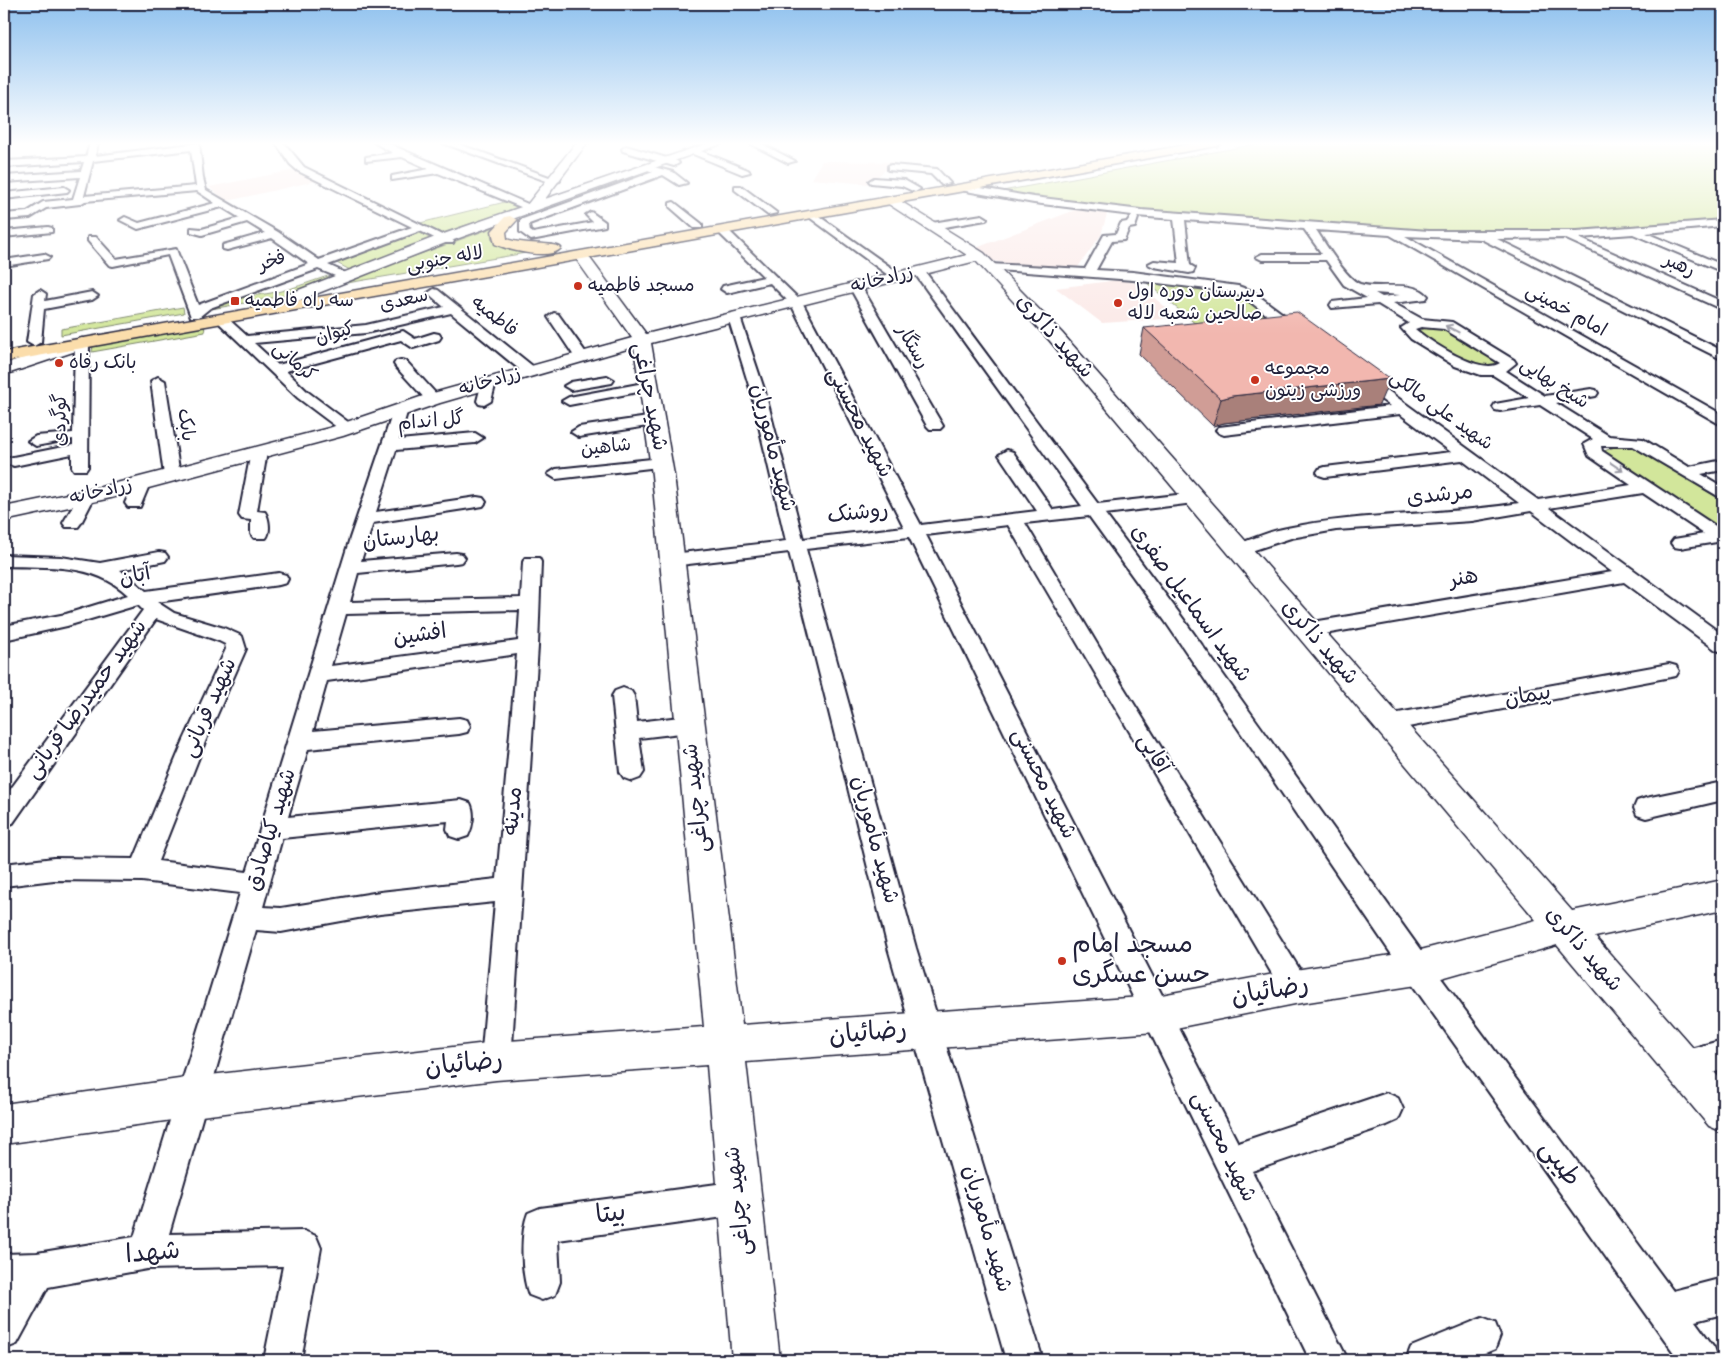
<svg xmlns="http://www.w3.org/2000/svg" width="1727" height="1364" viewBox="0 0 1727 1364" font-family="'Indie Flower','Playpen Sans Arabic',sans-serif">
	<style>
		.built { fill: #fbe9e7 }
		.green { fill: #d2e69b; stroke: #7a846b }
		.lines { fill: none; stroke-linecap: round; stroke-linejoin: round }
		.street-casing { stroke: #22223b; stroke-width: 4 }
		.secondary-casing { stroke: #22223b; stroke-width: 3 }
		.primary-casing { stroke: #22223b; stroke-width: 3 }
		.street { fill: #fff; fill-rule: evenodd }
		.secondary { fill: #fff; fill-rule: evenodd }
		.primary { fill: #fbddab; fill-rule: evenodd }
		.wall { fill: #d09d96; stroke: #22223b }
		.shaded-wall { fill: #a9807a; stroke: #22223b }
		.building { fill: #f2b7af; stroke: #22223b }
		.oneway { stroke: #9c9ca7 }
		.poi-dot { fill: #c8321e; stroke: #fff; stroke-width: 2 }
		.labels { text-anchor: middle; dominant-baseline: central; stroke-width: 4; stroke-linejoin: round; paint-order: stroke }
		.far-street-label { font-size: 19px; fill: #22223b; stroke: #fff }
		.far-poi-label { font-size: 19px; fill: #22223b; stroke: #fff; text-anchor: start }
		.street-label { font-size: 22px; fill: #22223b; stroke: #fff }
		.near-poi-label { font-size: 26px; fill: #22223b; stroke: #fff; text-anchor: start }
		.near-street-label { font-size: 26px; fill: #22223b; stroke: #fff }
	</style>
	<rect width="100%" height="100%" fill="#fff"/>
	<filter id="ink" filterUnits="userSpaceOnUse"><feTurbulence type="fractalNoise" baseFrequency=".02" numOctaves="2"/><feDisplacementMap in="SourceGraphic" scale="10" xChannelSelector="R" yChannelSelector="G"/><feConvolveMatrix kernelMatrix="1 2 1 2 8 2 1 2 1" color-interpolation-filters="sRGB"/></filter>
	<g filter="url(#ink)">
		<!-- built -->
		<path class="built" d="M822,161L895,162L868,184L811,179Z
			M295,170L316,181L227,201L209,187Z
			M1075,210L1107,214L1101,235L1078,267L1019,265L993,261L976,248Z
			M1119,280L1136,283L1179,318L1102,323L1056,288Z"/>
		<!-- green -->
		<path class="green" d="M1263,143H1723V219L1675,225L1541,233L1393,229L1130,211L997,192Z
			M505,202L518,208L442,233L420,223Z
			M495,227L491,234L492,240C506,252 519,251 538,251L347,283L371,272Z
			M416,231L431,239L350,270L333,261Z
			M328,276L333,279L294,294L206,310C224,296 249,297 271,293C290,290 309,282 328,276Z
			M1147,283L1192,286L1241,297L1290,333L1216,341Z
			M183,307L184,313L61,335V329Z
			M204,325L205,332L92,352L93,345Z
			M1431,326L1441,327L1498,362L1494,366H1472L1417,331Z
			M1620,445L1635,448L1723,501V527H1716L1604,451Z"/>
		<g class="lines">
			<defs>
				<path id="street" d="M4,143H11L4,150Z
					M90,143H98L95,156L199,143L203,178L206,190L278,232L319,260L412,227L298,171L290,164L276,143H284L304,167L454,241L453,243H445L420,231L328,265L348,274V278H340L318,269L210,308L199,317H191L168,255L113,266L109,265L88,241V237H96L116,259L176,249L198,305L309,264L272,238L227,250L223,249V245L265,233L247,222L202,235L191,232V228L202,229L240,218L222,207L138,229L120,220L125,217L139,223L215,203L197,191L85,201L80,204L46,208L30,218L4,220V214L27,212L43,202L73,199L80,177L4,182V176L81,171L84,162L4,167V161L86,157ZM191,150L196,186L84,196L93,161Z
					M375,143H387L537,208L528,210L438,173L392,180V176L429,169L402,157L366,161V157L393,153Z
					M443,143H456L560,181L552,183Z
					M749,143H760L795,161L788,163Z
					M626,146L677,161L679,163L674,166L623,151L622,149Z
					M696,149L748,170L750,172L742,174L693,154L692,152Z
					M891,165L937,169L950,183L942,185L931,174L888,170V166Z
					M650,166L673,172L687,183L679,185L663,175L529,224L530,231L533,233L593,222L586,215L591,212L605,222V226L531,240L520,232V220L653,172L645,169Z
					M874,178L904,180L920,189L915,192L902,186L871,183L869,181Z
					M963,185L1034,197L1141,210L1429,231H1577L1723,220V226L1646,233L1723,265V272L1633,234L1579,238L1723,302V310L1564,238L1497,239L1723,351V360L1481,239L1405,236L1723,415V426L1390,235L1316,230C1325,243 1346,279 1360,284C1379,290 1413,279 1428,296L1426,299L1393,303L1422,319L1452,322L1514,360L1516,363L1506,371L1545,396L1591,389L1596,390L1598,393L1596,396L1556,403L1609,436L1643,439L1689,467L1723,460V470L1701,474L1723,487V499L1633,446H1601L1602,451L1717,527L1723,528V541L1680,548L1674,547L1671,543L1674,539L1704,534L1643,493L1549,508L1723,635V652L1716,650L1624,582L1307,637L1300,635L1297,630L1300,625L1307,623L1612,572L1531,511L1472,521L1336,530L1291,538L1239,555L1233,554L1230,550L1233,546C1250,540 1269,531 1287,528C1363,512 1443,516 1519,503L1462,460L1325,477L1319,475L1317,472L1319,469L1325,467L1451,452L1400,414L1224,435L1219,433L1216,430L1219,427L1390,406L1355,380L1353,377L1360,373L1365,374L1538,500L1631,485L1589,456L1584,444L1593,439L1540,405L1500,411L1495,410L1493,407L1495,404L1529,398L1493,375H1481L1455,366L1411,339L1401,328L1409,323L1378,304L1332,308L1330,305L1332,302L1367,298L1344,285L1326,260H1262L1256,257L1262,254H1322L1304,229L1185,220L1190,265L1195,268L1193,272L1189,273L1154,267L1148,264L1154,261L1179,263L1174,219L1136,216L1138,218L1135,227L1129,228L1124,240L1112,241L1096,270L1133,272L1238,286L1252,291L1302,328L1303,331L1302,334H1292L1244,297L1232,292L1133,280L985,269V265L989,264L1085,269L1104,235L1116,234L1121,223L1127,222L1132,215L1034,203L960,190V186ZM1375,293L1400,295L1382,297ZM1421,327L1444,329L1500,363C1481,376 1431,342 1415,329Z
					M735,186H741L777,213L768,215L735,190Z
					M64,187L69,190L67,192L4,199V193Z
					M674,202L702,224V228H694L670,207V203Z
					M813,212L900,274V278H892L809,217V213Z
					M982,215L987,218L986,220L932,229L927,226L932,223Z
					M48,227L52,228V232L4,237V231Z
					M723,228L727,229L802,302L921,525L1037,511L999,455L1007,450L1013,452L1053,510L1082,506L913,271L919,268L923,269L1098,504L1194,493L1200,494L1202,498L1200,502L1194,503L1105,514L1179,613L1427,959L1673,1291L1723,1278V1314L1695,1321L1714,1347L1719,1360H1679L1407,977L1165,621L1089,516L1025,523L1106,659L1305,978L1309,987L1305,996L1295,1000L1285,996L1008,525L926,535L1238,1143L1387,1093L1398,1098L1403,1109L1398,1120L1387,1125L1252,1171L1348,1360H1310L909,537L806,549L916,948L1043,1360H1006L888,948L789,552L672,566L666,564L663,560L666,556L672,554L786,541L751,392L728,317L734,313L740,317L765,392L803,539L904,527L791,304L770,283L727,293L721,289L723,286L764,277L719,233L718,231Z
					M44,254L50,257L48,259L4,266V260Z
					M855,282L861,286L943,426L940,429H930L927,426L849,286Z
					M434,289L438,290L535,368L537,371L535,374H525L451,313L366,333L254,343L278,365L403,331L415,339L434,333L439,334L441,337L439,340L413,348L401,340L286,371L308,392L352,425L355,428L352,431H342L298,398L215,319L217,316H225L247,336L366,325L444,307L428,293Z
					M40,290L46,294L45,301L92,292L98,296L92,300L44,309L41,342L34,346L27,342L34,294Z
					M554,313L558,314L586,353L588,356L586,359H576L548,317Z
					M82,339L89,343L88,467L86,470H74L72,467V454L14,466L8,464L6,461L8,458L73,445V439L36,446L28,441L36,436L73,433L75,343Z
					M401,360L406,361L438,396L440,399L438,402H428L396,367L394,364L396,361Z
					M607,376L614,380L612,383L571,390L564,386L571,382Z
					M158,377L165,381L180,475L172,480L164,475L151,381Z
					M489,378L496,382L491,401L484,405L479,404L477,401L482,382Z
					M649,382L656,386L654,389L569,405L562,401L569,397Z
					M401,405L408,409L399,440L475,433L483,438L475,443L396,450L376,512L477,497L483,498L486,502L483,506L477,507L373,523L361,561L456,553L462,554L465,558L462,562L456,563L358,573L350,602L521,598L523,562L525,558H539L541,562L538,646L511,1061L507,1072L496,1076L485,1072L481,1061L495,902L380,914L281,932L256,930L169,1234L304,1231L316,1236L321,1248L301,1360H264L283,1266L147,1269L48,1287L17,1344L4,1349V1296L8,1289L4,1288V1254L37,1253L134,1237L240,893L142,881L54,880L4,886V864L54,858L134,859L183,742L226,649L225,644L219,641L156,619L13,823L4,826V798L143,610L138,605L67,626L4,640V626L66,614L128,595C93,562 49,568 4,566V555L61,557L100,563L159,552L165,553L168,557L165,561L120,570L146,591L279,573L286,575L288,579L286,583L279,585L157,602L174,613L224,628L242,636L246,649L205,742L158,861L247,872L350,538L394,409ZM520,610L518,641L331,666L346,614ZM517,654L497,879L380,892L281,908L263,907L282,838L448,821L447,829L450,836L459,839L468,836C473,826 475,813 470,803L461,800L288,817L308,749L459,734L467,732L470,726L467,720L459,718L313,731L327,681Z
					M655,416L660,418L663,421L660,424L579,437L571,432L579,427Z
					M259,447L267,452L257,511L265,512C269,518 271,532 266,538H254L251,534V520L242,519L239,515L251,452Z
					M661,458L667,460L669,463L667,466L556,479L548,474L556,469Z
					M142,478L148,479L150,483L140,507H128L125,503L136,479Z
					M87,491L93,492L95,496L81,523L78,527H66L63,523L79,496L81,492Z
					M1669,664L1676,666L1679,671L1676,676L1387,731L1379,729L1376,723L1379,717L1387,715Z
					M623,688L631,691L634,696L637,722L689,716L697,718L700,724L697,730L689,732L639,738L644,772L640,778L632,781L624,778L620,772L612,696L615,691Z
					M1723,782V800L1646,818L1637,815L1634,808L1637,801L1646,798Z
					M1723,1040V1070L1683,1080L1672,1076L1668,1065L1672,1054Z
					M739,1181L751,1186L756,1198L751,1210L739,1215L558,1240L560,1282L555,1295L542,1300L529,1295C521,1274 520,1233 528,1213L540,1208Z
					M1482,1318L1495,1323L1500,1336L1495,1349L1468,1360H1406L1411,1347Z"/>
				<path id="secondary" d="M576,143H587L545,199L708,143H724L448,242L303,299L297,301L289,296L291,293L438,236L527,205Z
					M892,196L984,253L1062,333L1572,911L1723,880V910L1595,937L1723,1082V1132L1709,1126L1557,945L1417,985L1295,1004L1156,1032L746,1062L780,1360H732L707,1065L496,1080L193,1117L4,1144V1104L193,1077L496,1042L704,1027L652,475L634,347L440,403L343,436L111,498L4,521V507L101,487L329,428L426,395L632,338L574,256L576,253H586L646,334L967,255L887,203L886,200ZM976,261L1050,341L1536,920L1417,951L1295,970L1156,996L742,1025L674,475L651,343Z
					M82,338L88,339L91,343L88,347L4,375V364Z"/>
				<path id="primary" d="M1197,143H1222L1217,146L4,362V352Z
					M510,216L517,220L506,232L507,239C520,245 556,242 561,248C551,261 508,250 495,244L492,231L505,217Z"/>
			</defs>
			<!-- street casing -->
			<use href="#street" class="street-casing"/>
			<!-- secondary casing -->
			<use href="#secondary" class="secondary-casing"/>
			<!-- primary casing -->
			<use href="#primary" class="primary-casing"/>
			<!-- street -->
			<use href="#street" class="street"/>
			<!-- secondary -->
			<use href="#secondary" class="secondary"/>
			<!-- primary -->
			<use href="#primary" class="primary"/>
		</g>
		<!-- wall -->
		<path class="wall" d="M1144,328L1379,405L1224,423L1213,426L1139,354Z"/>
		<!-- shaded-wall -->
		<path class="shaded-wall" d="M1390,379L1379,405L1224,423L1213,426L1221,399L1232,396Z"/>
		<!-- building -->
		<path class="building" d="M1297,312L1390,379L1232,396L1221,399L1144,328Z"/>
		<!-- one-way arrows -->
		<defs><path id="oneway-shaft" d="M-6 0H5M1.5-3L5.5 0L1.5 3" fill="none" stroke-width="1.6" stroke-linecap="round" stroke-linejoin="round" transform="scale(1.25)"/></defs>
		<g class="oneway">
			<use href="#oneway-shaft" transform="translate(1452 329) rotate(-153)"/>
			<use href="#oneway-shaft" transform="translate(1617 467) rotate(34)"/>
		</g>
	</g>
	<!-- sky -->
	<linearGradient id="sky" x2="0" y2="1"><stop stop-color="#8fc1ee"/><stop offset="0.43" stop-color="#fff"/><stop offset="1" stop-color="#fff" stop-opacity="0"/></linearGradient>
	<rect width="1727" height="334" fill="url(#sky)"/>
	<!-- markers -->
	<g class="poi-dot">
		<circle cx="578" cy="286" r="5"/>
		<rect x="230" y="296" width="10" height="10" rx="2.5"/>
		<circle cx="1118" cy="303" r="5"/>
		<circle cx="59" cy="363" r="5"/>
		<circle cx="1255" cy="380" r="5"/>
		<circle cx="1062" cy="961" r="5"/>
	</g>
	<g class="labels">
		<!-- far-street labels -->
		<g class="far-street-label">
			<text transform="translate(445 260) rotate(-10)">لاله جنوبی</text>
			<text transform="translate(272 262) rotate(-20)">فخر</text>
			<text transform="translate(1679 266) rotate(24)">رهبر</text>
			<text transform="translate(882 280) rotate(-14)">زرادخانه</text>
			<text transform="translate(404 301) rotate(-13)">سعدی</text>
			<text transform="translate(1566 311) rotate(29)">امام خمینی</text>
			<text transform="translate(494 317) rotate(39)">فاطمیه</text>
			<text transform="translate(335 334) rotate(-16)">کیوان</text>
			<text transform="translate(912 347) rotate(60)">رستگار</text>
			<text transform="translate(294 362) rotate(41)">کرمانی</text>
			<text transform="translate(490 382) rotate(-16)">زرادخانه</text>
			<text transform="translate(1554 384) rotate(33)">شیخ بهایی</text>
			<text transform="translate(1441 411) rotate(36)">شهید علی مالکی</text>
			<text transform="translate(61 420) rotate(-89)">گوگردی</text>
			<text transform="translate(431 422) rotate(-5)">گل اندام</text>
			<text transform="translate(185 425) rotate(82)">بابک</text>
			<text transform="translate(606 448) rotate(-6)">شاهین</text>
			<text transform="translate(101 492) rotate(-13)">زرادخانه</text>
		</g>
		<!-- far-poi labels -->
		<g class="far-poi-label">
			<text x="588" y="286">مسجد فاطمیه</text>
			<text x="1128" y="292">دبیرستان دوره اول<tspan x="1128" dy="22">صالحین شعبه لاله</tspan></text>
			<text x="245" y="301">سه راه فاطمیه</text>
			<text x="69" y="363">بانک رفاه</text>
			<text x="1265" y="369">مجموعه<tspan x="1265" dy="22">ورزشی زیتون</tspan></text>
		</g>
		<!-- street labels -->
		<g class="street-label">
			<text transform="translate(1054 337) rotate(48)">شهید ذاکری</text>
			<text transform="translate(649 397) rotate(79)">شهید چراغی</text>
			<text transform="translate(859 423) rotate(63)">شهید محسنی</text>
			<text transform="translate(772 448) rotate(76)">شهید مأموریان</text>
			<text transform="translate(1440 496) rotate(-6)">مرشدی</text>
			<text transform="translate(858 514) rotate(-6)">روشنک</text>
			<text transform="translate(401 539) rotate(-6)">بهارستان</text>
			<text transform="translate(135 577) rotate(-12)">آبان</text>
			<text transform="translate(1464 579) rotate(-10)">هنر</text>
			<text transform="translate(1190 604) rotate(54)">شهید اسماعیل صفری</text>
			<text transform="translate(420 636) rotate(-8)">افشین</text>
			<text transform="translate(1319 643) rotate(49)">شهید ذاکری</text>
			<text transform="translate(1528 697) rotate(-10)">پیمان</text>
			<text transform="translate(87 700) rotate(-54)">شهید حمیدرضا قربانی</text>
			<text transform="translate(210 708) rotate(-66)">شهید قربانی</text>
			<text transform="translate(1153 754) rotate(59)">آقایی</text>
			<text transform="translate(1043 784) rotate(64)">شهید محسنی</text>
			<text transform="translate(697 798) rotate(-96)">شهید چراغی</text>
			<text transform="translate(514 811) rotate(-85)">مدینه</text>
			<text transform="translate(272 830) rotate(-73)">شهید کیاصادق</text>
			<text transform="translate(874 840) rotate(75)">شهید مأموریان</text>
			<text transform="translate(1583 950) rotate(49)">شهید ذاکری</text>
			<text transform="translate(1223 1147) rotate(64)">شهید محسنی</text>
			<text transform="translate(739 1201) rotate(-96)">شهید چراغی</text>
			<text transform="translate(986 1229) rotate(74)">شهید مأموریان</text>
		</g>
		<!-- near-poi labels -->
		<g class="near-poi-label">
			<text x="1072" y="946">مسجد امام<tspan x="1072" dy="30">حسن عسگری</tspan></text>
		</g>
		<!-- near-street labels -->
		<g class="near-street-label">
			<text transform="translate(1270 992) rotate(-10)">رضائیان</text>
			<text transform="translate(868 1034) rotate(-5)">رضائیان</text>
			<text transform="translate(464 1065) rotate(-6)">رضائیان</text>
			<text transform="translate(1559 1164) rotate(54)">طیبی</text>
			<text transform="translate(611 1215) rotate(-8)">بیتا</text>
			<text transform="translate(153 1254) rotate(-5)">شهدا</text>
		</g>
	</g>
	<!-- margin -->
	<rect width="1727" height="1364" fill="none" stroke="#fff" stroke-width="20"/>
	<rect x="10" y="10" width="1707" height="1344" fill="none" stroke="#22223b" stroke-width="2" filter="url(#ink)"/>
</svg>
